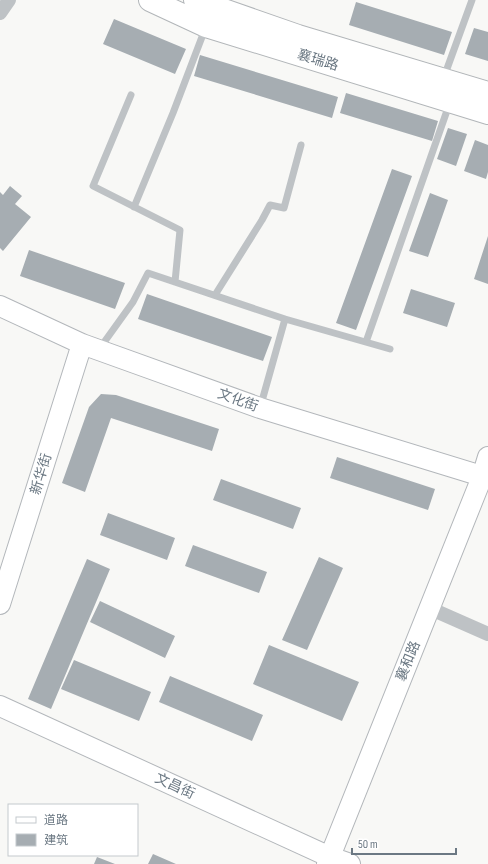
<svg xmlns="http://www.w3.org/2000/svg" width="488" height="864" viewBox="0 0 488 864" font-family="'Sofia Sans Condensed','Noto Sans SC',sans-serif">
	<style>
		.building { fill: #a6adb2 }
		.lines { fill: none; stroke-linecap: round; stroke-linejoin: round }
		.secondary-casing { stroke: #b3b7bb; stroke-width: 22 }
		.primary-casing { stroke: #b2b6b9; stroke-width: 24 }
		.lane { stroke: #bec2c5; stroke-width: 7 }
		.street { stroke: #bec2c5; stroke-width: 14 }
		.secondary { stroke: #fff; stroke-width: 20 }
		.primary { stroke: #fff; stroke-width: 22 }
		.labels { text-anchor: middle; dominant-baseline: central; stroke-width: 4; stroke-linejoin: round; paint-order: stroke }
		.street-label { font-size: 14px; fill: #6b7883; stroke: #fff }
	</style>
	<rect width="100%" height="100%" fill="#f8f8f6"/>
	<!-- building -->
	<path class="building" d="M356,2L452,32L444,55L349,25Z
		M114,19L186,49L175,74L103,44Z
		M474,28L488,32V61L465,54Z
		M200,55L338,97L332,118L194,76Z
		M346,93L438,121L432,141L340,113Z
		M448,128L467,134L456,166L437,159Z
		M475,140L488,145V172L486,179L464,171Z
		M392,169L412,176L356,330L336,323Z
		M10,186L22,196L15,204L31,217L3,251L0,248V192L3,195Z
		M430,193L448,200L428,257L409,251Z
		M488,236V284L474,279Z
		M29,250L125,283L115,309L20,276Z
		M411,289L455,303L447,327L403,313Z
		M147,294L272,337L263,361L138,319Z
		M101,394L116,395L219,429L212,451L111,418L85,492L62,483L89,407Z
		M337,457L435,489L428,510L330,478Z
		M221,479L301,508L293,529L213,500Z
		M108,513L175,538L167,560L100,535Z
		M193,545L267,572L259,593L185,566Z
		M319,557L343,568L307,650L282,640Z
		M87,559L110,569L51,709L28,699Z
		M100,601L175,636L165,658L90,622Z
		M269,645L359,682L342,721L253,684Z
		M74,660L151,692L139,721L61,689Z
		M170,676L263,715L252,741L159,702Z
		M153,854L176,864H148Z
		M97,857L115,864H94Z"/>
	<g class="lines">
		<defs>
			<path id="secondary" d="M0,306L82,344L260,408L488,478
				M0,604L82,344
				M0,706L330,857L350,864
				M327,864L482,477L488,457"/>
			<path id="primary" d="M150,0L206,26L488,113
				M195,0L298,36L488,93"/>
		</defs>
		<!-- secondary casing -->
		<use href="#secondary" class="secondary-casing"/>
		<!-- primary casing -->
		<use href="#primary" class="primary-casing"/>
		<!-- lane -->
		<path class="lane" d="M444,77L472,0
			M131,95L93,186L180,230L175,282
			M134,207L173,113L205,29
			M215,295L262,220L270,205L284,208L301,145
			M105,341L133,302L148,273L285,319
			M366,342L450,102
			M260,408L285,319L390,349"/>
		<!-- street -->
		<path class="street" d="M0,13L9,0
			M429,608L488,634"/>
		<!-- secondary -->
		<use href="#secondary" class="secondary"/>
		<!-- primary -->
		<use href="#primary" class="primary"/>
	</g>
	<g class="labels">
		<!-- street labels -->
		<g class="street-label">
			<text transform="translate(318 60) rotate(17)">襄瑞路</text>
			<text transform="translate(238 400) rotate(20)">文化街</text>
			<text transform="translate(41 474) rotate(-73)">新华街</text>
			<text transform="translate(408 661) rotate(-68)">襄和路</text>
			<text transform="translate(175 786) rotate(25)">文昌街</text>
		</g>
	</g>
	<!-- legend -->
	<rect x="8" y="804" width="130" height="52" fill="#ffffff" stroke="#c4c9cd"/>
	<rect x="16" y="817" width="20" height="6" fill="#ffffff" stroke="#c4c9cd"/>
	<text x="44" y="824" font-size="12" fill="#6b7883">道路</text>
	<rect x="16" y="834" width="20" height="12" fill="#a6adb2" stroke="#c4c9cd"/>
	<text x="44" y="844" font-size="12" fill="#6b7883">建筑</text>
	<!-- scale -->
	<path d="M352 848v6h104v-6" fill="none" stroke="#6b7883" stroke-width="2"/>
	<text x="358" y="848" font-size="12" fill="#6b7883" stroke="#ffffff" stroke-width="3" paint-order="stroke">50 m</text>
</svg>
